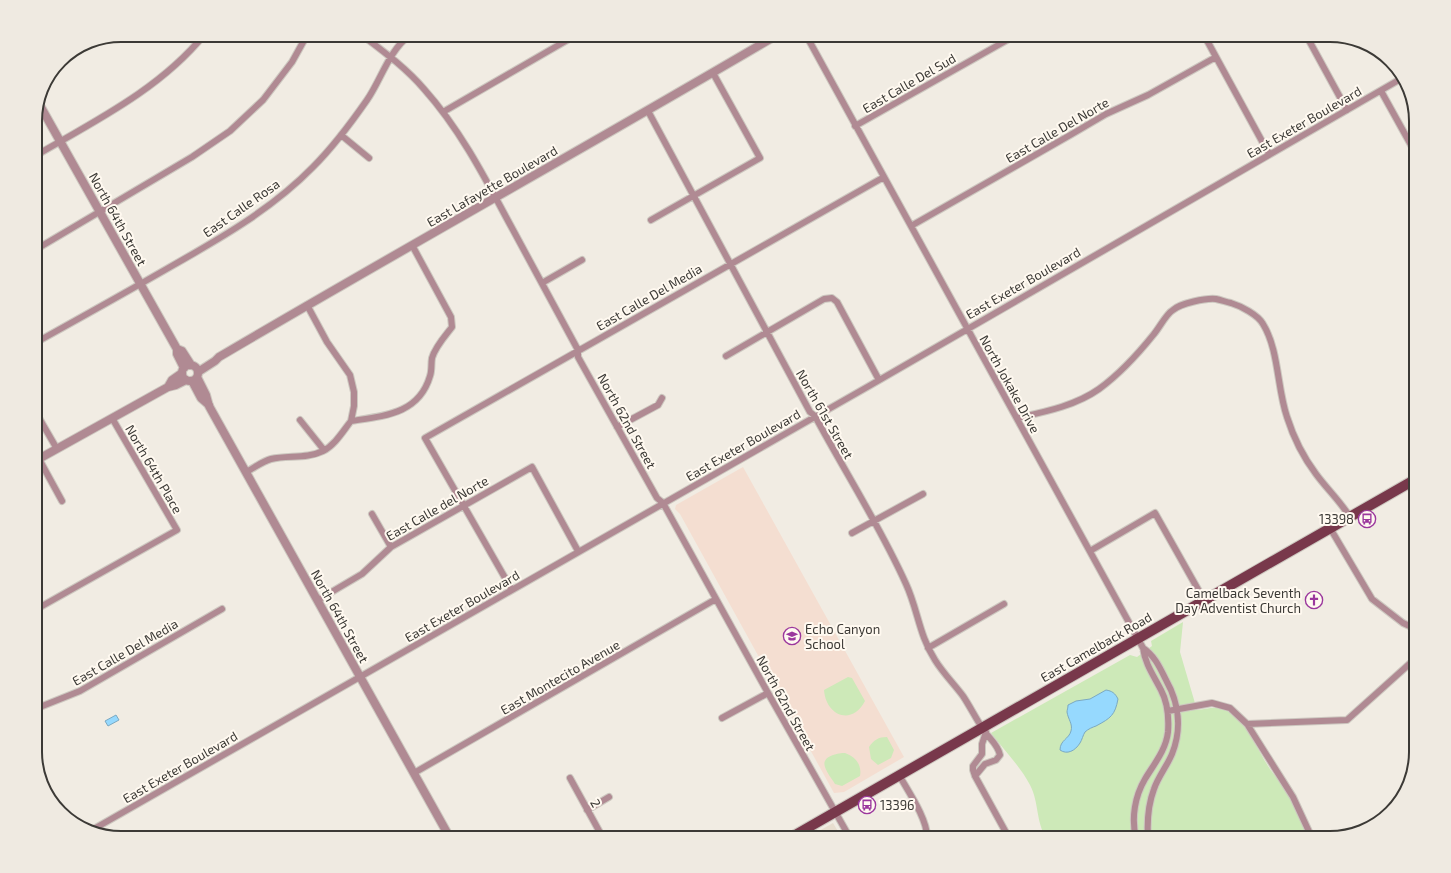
<svg xmlns="http://www.w3.org/2000/svg" width="1451" height="873" viewBox="0 0 1451 873" font-family="'Exo 2',sans-serif">
	<style>
		.built { fill: #e8decf }
		.education { fill: #f4ded1 }
		.green { fill: #cde9b8 }
		.water { fill: #96d9fe; stroke: #7ba9c2 }
		.lines { fill: none; stroke-linecap: round; stroke-linejoin: round }
		.minor-casing { stroke: #cdc8c0; stroke-width: 8 }
		.tertiary-casing { stroke: #cdc8c0; stroke-width: 10 }
		.primary-casing { stroke: #cdc8c0; stroke-width: 12 }
		.minor { stroke: #b08a93; stroke-width: 6 }
		.tertiary { stroke: #b08a93; stroke-width: 8 }
		.primary { stroke: #78384b; stroke-width: 10 }
		.labels { text-anchor: middle; dominant-baseline: central; stroke-width: 4; stroke-linejoin: round; paint-order: stroke }
		.street-label { font-size: 13px; fill: #3c3a36; stroke: #fff9f0 }
		.poi-label { font-size: 13px; fill: #3c3a36; stroke: #fff9f0; text-anchor: end }
		.rim { fill: none; stroke: #3c3a36; stroke-width: 2 }
	</style>
	<rect width="100%" height="100%" fill="#f1ece3"/>
	<!-- built -->
	<path class="built" d="M833,823L842,838H807Z"/>
	<!-- education -->
	<path class="education" d="M743,467L904,757L844,792L834,793L680,514L675,509L676,505Z"/>
	<!-- green -->
	<path class="green" d="M1183,622L1180,652L1197,710C1205,709 1215,706 1224,709C1244,717 1258,751 1270,769C1277,779 1286,788 1291,799C1297,811 1302,825 1308,838H1046C1036,822 1039,802 1030,785C1020,766 1004,750 991,733L1130,655L1137,657L1152,646L1151,641Z
		M848,677L852,678L865,701C852,726 826,716 824,690Z
		M887,737L894,750L891,758L878,765L871,759L869,747C874,740 878,737 887,737Z
		M845,753C856,757 862,765 860,776L842,786L835,784C832,779 827,773 825,767C821,756 838,753 845,753Z"/>
	<!-- water -->
	<path class="water" d="M1106,690C1112,691 1115,693 1118,699C1115,715 1111,718 1096,726C1093,727 1088,729 1085,732C1083,735 1082,740 1080,743C1075,751 1067,755 1060,750C1060,740 1069,739 1071,731C1073,724 1068,719 1067,712C1067,710 1068,708 1068,705L1076,701L1090,699Z
		M116,715L119,720L108,726L105,721Z"/>
	<g class="lines">
		<defs>
			<path id="minor" d="M362,35C383,51 406,68 424,89C458,127 482,172 506,217C530,261 554,306 578,350V357L657,498L663,503L768,693L850,838
				M806,35L1143,648C1145,664 1154,676 1161,690C1168,703 1169,718 1168,732C1166,750 1154,764 1145,779C1135,796 1131,818 1136,838
				M1204,35L1269,154
				M1306,35L1347,110
				M1381,91L1416,154
				M648,111L810,412L815,416C845,472 880,526 906,584C918,610 919,635 935,660C943,673 954,684 963,696C971,708 977,721 985,732C991,740 998,745 1000,755L996,760L985,764L975,776
				M443,112L576,35
				M855,126L1016,35
				M341,135L369,158
				M35,156C95,121 160,89 204,35
				M651,220L760,158L713,73
				M911,226L1072,134L1106,114L1148,95L1216,57
				M35,250L192,157L230,131L263,100L292,62L307,35
				M542,283L582,260
				M307,305L327,342L350,375L354,392V406L351,421
				M35,343C80,318 125,293 170,267C221,238 272,209 313,167C333,147 351,123 367,100C381,80 389,50 410,35
				M726,356L824,299L832,298L837,302L879,380
				M35,411L57,449
				M1017,418C1044,412 1075,406 1099,389C1121,373 1138,354 1154,334C1160,327 1166,314 1173,310C1181,303 1206,298 1216,299C1221,300 1226,302 1231,303C1241,306 1258,315 1263,324C1279,350 1277,388 1287,417C1293,436 1304,458 1316,474C1327,489 1340,501 1350,517
				M300,420L324,450
				M617,427L658,405L662,398
				M39,459L62,501
				M246,472C254,468 263,461 271,459C288,455 307,459 323,451C335,445 343,431 351,421C384,416 419,414 430,376C432,371 431,364 432,358C435,347 445,336 452,327L451,317L412,245
				M372,514L391,547
				M1330,528L1372,599L1403,623L1416,629
				M852,533L923,494
				M1090,551L1155,513L1204,600
				M512,590L425,438L884,177
				M318,600L362,574L391,547L532,467L578,551
				M35,610L177,530L112,418
				M928,648L1004,604
				M1143,648C1155,656 1160,668 1166,680C1179,703 1182,729 1172,754C1167,766 1158,777 1154,789C1148,805 1147,822 1148,838
				M35,709L80,691L222,609
				M1168,711L1212,703L1230,708L1247,724L1293,797L1312,838
				M722,718L768,693
				M1247,724L1347,720L1416,658
				M986,732L982,744V754L973,766V770L975,776L1009,838
				M414,773L716,599
				M899,775C908,791 928,820 927,838
				M570,778L603,838
				M587,810L609,797
				M92,830L869,386L1404,77"/>
			<path id="tertiary" d="M38,102L177,349V354L184,368
				M177,349L182,351L191,365
				M182 373a8 8 0 1 1 16 0a8 8 0 1 1-16 0Z
				M198,372L215,361L219,357C404,248 592,144 777,35
				M197,377L206,395L209,406L450,838
				M192,381L201,398L209,405
				M168,387L172,380L182,373
				M35,461L168,387L176,385L186,380"/>
			<path id="primary" d="M790,838L1416,479"/>
		</defs>
		<!-- minor casing -->
		<use href="#minor" class="minor-casing"/>
		<!-- tertiary casing -->
		<use href="#tertiary" class="tertiary-casing"/>
		<!-- primary casing -->
		<use href="#primary" class="primary-casing"/>
		<!-- minor -->
		<use href="#minor" class="minor"/>
		<!-- tertiary -->
		<use href="#tertiary" class="tertiary"/>
		<!-- primary -->
		<use href="#primary" class="primary"/>
	</g>
	<!-- icons -->
	<defs>
		<symbol id="bus-ring" viewBox="-11 -11 22 22"><circle r="9.5" fill="#fff9f0" stroke="#9b379d" stroke-width="1.5"/><path d="M-5-6H5V4H4V6H2V4H-2V6H-4V4H-5ZM-3.5-4V0h7V-4ZM-3.5 1.2v1.5H-2V1.2ZM2 1.2v1.5H3.5V1.2Z" fill="#9b379d"/></symbol>
		<symbol id="church-ring" viewBox="-11 -11 22 22"><circle r="9.5" fill="#fff9f0" stroke="#9b379d" stroke-width="1.5"/><path d="M-1.2-6h2.4v3.5h3.3v2.4h-3.3V6h-2.4V-.1h-3.3v-2.4h3.3Z" fill="#9b379d"/></symbol>
		<symbol id="school-ring" viewBox="-11 -11 22 22"><circle r="9.5" fill="#fff9f0" stroke="#9b379d" stroke-width="1.5"/><path d="M0-5L7-2L0 1L-7-2ZM-4 1L0 2.5L4 1V4Q0 6-4 4Z" fill="#9b379d"/></symbol>
	</defs>
	<g fill-rule="evenodd">
		<use href="#bus-ring" x="1357" y="509" width="20" height="20"/>
		<use href="#church-ring" x="1304" y="590" width="20" height="20"/>
		<use href="#school-ring" x="782" y="626" width="20" height="20"/>
		<use href="#bus-ring" x="857" y="795" width="20" height="20"/>
	</g>
	<g class="labels">
		<!-- street labels -->
		<g class="street-label">
			<text transform="translate(909 83) rotate(-30)">East Calle Del Sud</text>
			<text transform="translate(1304 122) rotate(-30)">East Exeter Boulevard</text>
			<text transform="translate(1057 130) rotate(-30)">East Calle Del Norte</text>
			<text transform="translate(492 186) rotate(-30)">East Lafayette Boulevard</text>
			<text transform="translate(241 208) rotate(-35)">East Calle Rosa</text>
			<text transform="translate(118 219) rotate(61)">North 64th Street</text>
			<text transform="translate(1023 283) rotate(-30)">East Exeter Boulevard</text>
			<text transform="translate(649 297) rotate(-30)">East Calle Del Media</text>
			<text transform="translate(1010 384) rotate(61)">North Jokake Drive</text>
			<text transform="translate(825 414) rotate(60)">North 61st Street</text>
			<text transform="translate(627 421) rotate(61)">North 62nd Street</text>
			<text transform="translate(743 445) rotate(-30)">East Exeter Boulevard</text>
			<text transform="translate(154 469) rotate(60)">North 64th Place</text>
			<text transform="translate(437 508) rotate(-30)">East Calle del Norte</text>
			<text transform="translate(462 606) rotate(-30)">East Exeter Boulevard</text>
			<text transform="translate(340 616) rotate(61)">North 64th Street</text>
			<text transform="translate(1096 647) rotate(-30)">East Camelback Road</text>
			<text transform="translate(125 652) rotate(-30)">East Calle Del Media</text>
			<text transform="translate(560 677) rotate(-30)">East Montecito Avenue</text>
			<text transform="translate(786 703) rotate(61)">North 62nd Street</text>
			<text transform="translate(180 767) rotate(-30)">East Exeter Boulevard</text>
			<text transform="translate(596 803) rotate(61)">2</text>
		</g>
		<!-- poi labels -->
		<g class="poi-label">
			<text x="1354" y="519">13398</text>
			<text x="1301" y="593">Camelback Seventh<tspan x="1301" dy="15">Day Adventist Church</tspan></text>
			<text x="805" y="629" text-anchor="start">Echo Canyon<tspan x="805" dy="15">School</tspan></text>
			<text x="880" y="805" text-anchor="start">13396</text>
		</g>
	</g>
	<!-- crop -->
	<path d="M0 0H1451V873H0ZM121 42H1330A79 79 0 0 1 1409 121V752A79 79 0 0 1 1330 831H121A79 79 0 0 1 42 752V121A79 79 0 0 1 121 42Z" fill="#efeae1" fill-rule="evenodd"/>
	<path class="rim" d="M121 42H1330A79 79 0 0 1 1409 121V752A79 79 0 0 1 1330 831H121A79 79 0 0 1 42 752V121A79 79 0 0 1 121 42Z"/>
</svg>
